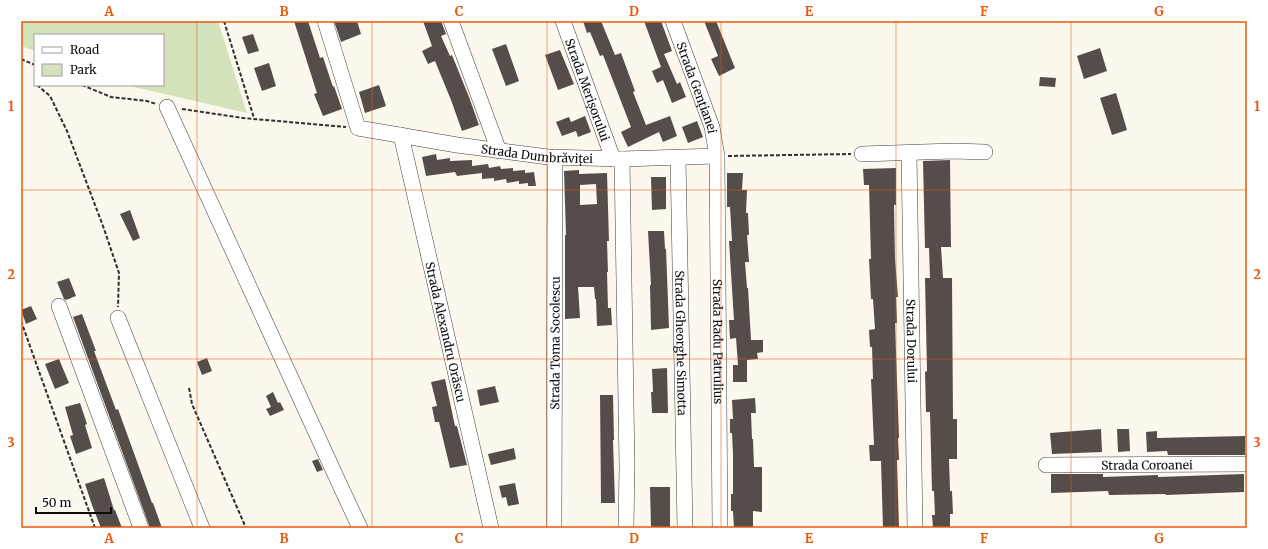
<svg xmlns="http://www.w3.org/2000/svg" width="1268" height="549" viewBox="0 0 1268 549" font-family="Merriweather,serif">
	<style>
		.green { fill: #d4e3bc }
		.building { fill: #544d4a; fill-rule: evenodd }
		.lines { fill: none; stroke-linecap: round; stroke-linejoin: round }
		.minor-casing { stroke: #3f3f3f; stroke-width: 16 }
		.path { stroke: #2e2e2e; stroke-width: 2; stroke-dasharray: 4 2; stroke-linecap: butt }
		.minor { stroke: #fff; stroke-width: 15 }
		.grid { fill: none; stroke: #e8590c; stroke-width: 1; stroke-opacity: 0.55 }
		.labels { text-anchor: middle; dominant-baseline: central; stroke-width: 4; stroke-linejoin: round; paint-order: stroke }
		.street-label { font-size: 12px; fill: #0c0c0c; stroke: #fff }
		.neatline { fill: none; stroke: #e8590c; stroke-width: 1.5 }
		.grid-label { font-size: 13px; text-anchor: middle; font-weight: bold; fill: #e8590c }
	</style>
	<rect width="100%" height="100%" fill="#fdf8ee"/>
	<!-- green -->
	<path class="green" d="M21,21H218L247,113L138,88L129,85H163V35H35V51L21,46Z"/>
	<!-- building -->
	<path class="building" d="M294,21H308L320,58L323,57L333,87L334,86L342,109L323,116L314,94L317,93Z
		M334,21H357L361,34L341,42Z
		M423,21H441L446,34L441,36L450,56L452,55L469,97L479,125L462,131L451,100L435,61L428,64L422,51L432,46Z
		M583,21H601L615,55L621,53L635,91L633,92L646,125L670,116L677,136L663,142L659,132L628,147L621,132L631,127L603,55L600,56L590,32L587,33Z
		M644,21H661L672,51L664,54L677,84L680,82L686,97L672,103L663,80L657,83L652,71L661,67Z
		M704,21H716L735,68L719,76L711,59L718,56Z
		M253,34L259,51L248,54L242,37Z
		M506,44L519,81L506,86L492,49Z
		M1100,48L1107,71L1084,79L1077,56Z
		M560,50L574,84L558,90L545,55Z
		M269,63L276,86L262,91L254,68Z
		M1040,77L1056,78L1055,87L1039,86Z
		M379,85L386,106L365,113L359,92Z
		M1116,93L1127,130L1112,135L1100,98Z
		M585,116L591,132L578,137L576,131L562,136L556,122L569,117L571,122Z
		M697,121L703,137L688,143L682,127Z
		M436,154L437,160L450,158V161L472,160V166L488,164L489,168L500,166L501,169L513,168V171L525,170V173L534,172L536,186H528V183L519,184V181L507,183L506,179L494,181V178L482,179V173L457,176L455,172L426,176L422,157Z
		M950,160L951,247H941L943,278H952L953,419H957V459H949L950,491H952L953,514H950V528H933L932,515H935L934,491H932L930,412H926L925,372L927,371L925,278H930L929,248H925L923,161Z
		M896,168V205H894L895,259L898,297H896L897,323H895L899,438H898L899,460H897L899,528H883L881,461H870L869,445H874L871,379H873L872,347H870L869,330L875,329L873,299H871L869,259H871L869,185H864L863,169Z
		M579,170V174L607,173L609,241H607L608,272H607L608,308H611L612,325L597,326L596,299H595L594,287H578L580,318L565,319V235H566L564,171ZM596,184L597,204L580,205V185Z
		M727,173H743L742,190H747L746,213H748L749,235H747L749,262H745L747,288H748L751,340H763V352L757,353L758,359L747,360V382H733V365H738L736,338L730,339L729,320H734L729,241H732L730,207H727Z
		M651,177H666V209L652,210Z
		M130,210L140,238L133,241L120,214Z
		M648,231H664L665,249H666L669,328L651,330L650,285H651Z
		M69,278L76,296L66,300L64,299L57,282Z
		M31,306L37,319L26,324L21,310Z
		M82,314L96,351H94L116,410L118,409L152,503H153L162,528H150L73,317Z
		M207,358L212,371L202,375L197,362Z
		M59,359L69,383L55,389L45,364Z
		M667,368L668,413H652L651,392H653L652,369Z
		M445,379L455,426H457L467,465L450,468L439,422H435L432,407L437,406L431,382Z
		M495,386L499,402L480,406L477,390Z
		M273,392L278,403L280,402L284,410L270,416L266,409L271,407L266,396Z
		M600,395H613L614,440H613L615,503H601Z
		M755,398L756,413H751L752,439H753L754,467H762V512L753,511V528H734L733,511H731V494H733V454L732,433H730V419H733L732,400Z
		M80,403L87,424L85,425L92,448L76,454L70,436L73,435L65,407Z
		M1101,429L1102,452L1052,454L1050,433Z
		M1117,429H1129L1130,451L1118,452Z
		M1157,431V438L1245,436V455H1168L1167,451L1147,452L1146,432Z
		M514,448L516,459L491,465L488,454Z
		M318,459L323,470L317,472L312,461Z
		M1051,474H1103V477L1158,475V477L1244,474V492L1166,495L1165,494L1109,495L1108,491L1051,493Z
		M104,478L114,510H115L122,528H101L92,505L85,484Z
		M515,483L519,504L508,506L506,497L502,498L499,486Z
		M650,487H670V528H651Z"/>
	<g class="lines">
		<defs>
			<g id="minor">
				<path id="s1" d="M325,21L358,128L457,145L548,157L622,159L717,156"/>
				<path d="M451,21L499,151"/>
				<path id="s2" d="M563,21L613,159"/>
				<path id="s3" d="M673,21L712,127L717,156L720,528"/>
				<path d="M167,107L339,483L360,528"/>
				<path id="s4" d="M401,135L491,528"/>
				<path id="s5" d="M909,153L915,528"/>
				<path d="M862,154L953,151L985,152"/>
				<path id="s6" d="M678,158L685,528"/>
				<path d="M622,159L627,465L626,528"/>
				<path d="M59,306L141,528"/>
				<path d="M118,318L202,528"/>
				<path id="s7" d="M1046,465L1247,464"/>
				<path id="s8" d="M554,528L555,157"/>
			</g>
		</defs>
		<!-- minor casing -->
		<use href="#minor" class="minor-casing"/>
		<!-- path -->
		<path class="path" d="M224,21L254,118
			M21,59L35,65
			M37,85L50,96L67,131L103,226L119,273L118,307
			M82,85L111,97L147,101L156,104
			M182,109L243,118L346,127
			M728,156L851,154
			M21,321L95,528
			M189,388L192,404L246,528"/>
		<!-- minor -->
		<use href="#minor" class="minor"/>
	</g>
	<!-- grid -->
	<path class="grid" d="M197,21V528M372,21V528M547,21V528M721,21V528M896,21V528M1071,21V528M21,190H1247M21,359H1247"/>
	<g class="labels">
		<!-- street labels -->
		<g class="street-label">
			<text stroke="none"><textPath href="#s3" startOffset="71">Strada Gențianei</textPath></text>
			<text stroke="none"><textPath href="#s2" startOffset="73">Strada Merișorului</textPath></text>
			<text stroke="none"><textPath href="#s1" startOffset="293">Strada Dumbrăviței</textPath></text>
			<text stroke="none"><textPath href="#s4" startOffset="202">Strada Alexandru Orăscu</textPath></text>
			<text stroke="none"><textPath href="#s5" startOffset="188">Strada Dorului</textPath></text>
			<text stroke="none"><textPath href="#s3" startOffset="328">Strada Radu Patrulius</textPath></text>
			<text stroke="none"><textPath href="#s8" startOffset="185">Strada Toma Socolescu</textPath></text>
			<text stroke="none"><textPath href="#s6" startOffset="185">Strada Gheorghe Simotta</textPath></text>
			<text stroke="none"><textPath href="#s7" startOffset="101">Strada Coroanei</textPath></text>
		</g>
	</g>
	<!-- border -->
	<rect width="1268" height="549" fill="none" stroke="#ffffff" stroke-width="44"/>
	<!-- legend -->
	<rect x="34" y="34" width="130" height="52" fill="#ffffff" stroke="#9e9e9e"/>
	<rect x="42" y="47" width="20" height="6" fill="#ffffff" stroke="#9e9e9e"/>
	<text x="70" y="54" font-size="12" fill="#0c0c0c">Road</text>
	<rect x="42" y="64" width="20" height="12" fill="#d4e3bc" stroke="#9e9e9e"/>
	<text x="70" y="74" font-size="12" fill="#0c0c0c">Park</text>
	<!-- scale -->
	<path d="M36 507v6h75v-6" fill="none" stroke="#0c0c0c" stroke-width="2"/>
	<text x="42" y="507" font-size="12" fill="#0c0c0c" stroke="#ffffff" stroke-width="3" paint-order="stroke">50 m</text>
	<rect x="22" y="22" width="1224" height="505" class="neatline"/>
	<g class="grid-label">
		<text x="109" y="16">A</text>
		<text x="284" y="16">B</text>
		<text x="459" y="16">C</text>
		<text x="634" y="16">D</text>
		<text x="809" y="16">E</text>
		<text x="984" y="16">F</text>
		<text x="1159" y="16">G</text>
		<text x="11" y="111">1</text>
		<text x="1257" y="111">1</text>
		<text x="11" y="279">2</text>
		<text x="1257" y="279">2</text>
		<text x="11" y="447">3</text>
		<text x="1257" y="447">3</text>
		<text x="109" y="543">A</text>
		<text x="284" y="543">B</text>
		<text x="459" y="543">C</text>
		<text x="634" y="543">D</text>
		<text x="809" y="543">E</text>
		<text x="984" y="543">F</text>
		<text x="1159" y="543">G</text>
	</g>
</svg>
